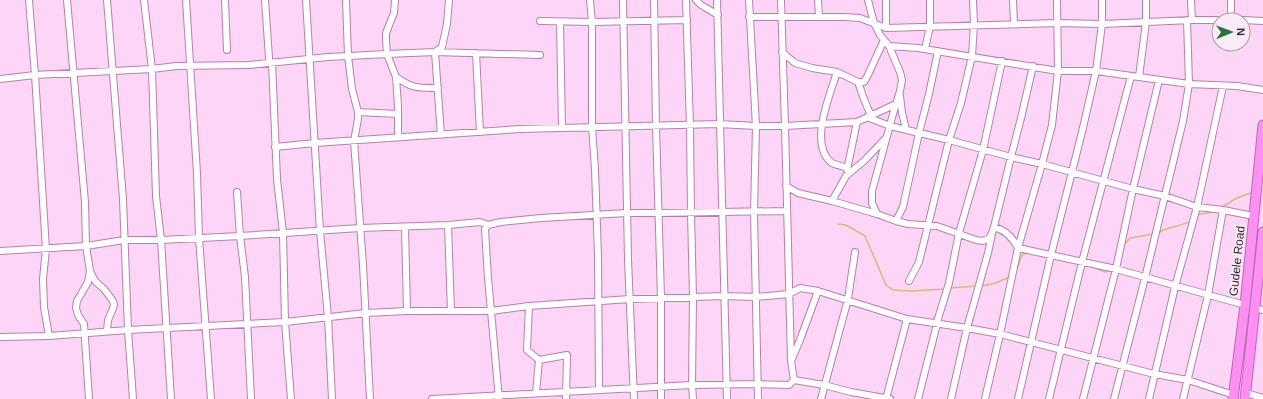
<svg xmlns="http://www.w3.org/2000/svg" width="1263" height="399" viewBox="0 0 1263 399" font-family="Helvetica,sans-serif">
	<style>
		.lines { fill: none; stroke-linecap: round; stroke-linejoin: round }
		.stream { stroke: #d3bc7c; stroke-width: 1.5 }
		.minor-casing { stroke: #ba7db3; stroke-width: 8 }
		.highway-casing { stroke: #ba6ab3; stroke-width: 11 }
		.minor { stroke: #fff; stroke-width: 6 }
		.highway { stroke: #fe90f3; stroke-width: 9 }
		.labels { text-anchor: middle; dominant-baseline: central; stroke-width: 4; stroke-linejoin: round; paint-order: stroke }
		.street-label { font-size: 12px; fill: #3d243b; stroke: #faecf7 }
	</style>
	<rect width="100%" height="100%" fill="#fdd5f7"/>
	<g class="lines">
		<!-- stream -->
		<path class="stream" d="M1222,207L1237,198L1253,192
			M1196,215L1212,212
			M838,224L846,225L865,236L886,285L893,290L912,291L945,289
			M1159,232C1167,227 1185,225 1191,221
			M1123,246L1130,238L1154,234
			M1090,266L1105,272L1112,270
			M1016,270C1020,265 1019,259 1023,254L1029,253
			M981,286L996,283L1009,277
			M949,288L977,286"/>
		<defs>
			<path id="minor" d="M29,0L35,75L46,249L43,279L44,307L49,336
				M67,0L85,202L86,246L90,271L88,282L77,301L76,308L78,315L84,324L89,399
				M107,0L123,199L128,330L133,399
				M144,0L152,69L156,196L161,240L171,399
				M186,0L197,173L199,238L211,399
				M225,0L227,50
				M265,0L269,58
				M306,0L320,231L328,317L332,399
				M346,0L348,56L352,89L358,112V119L354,141L363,265L370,399
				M395,0L394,13L386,33V40L387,54L396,77L398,106V137
				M590,0L592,22V127L595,169L598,255L599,389
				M623,0L628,260L634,399
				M654,0L656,126L661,298V399
				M696,0L701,5L718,15
				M717,0L727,399
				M749,0L756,126L754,212L758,399
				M781,0L785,126L791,361
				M818,0L819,17
				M868,0L874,23L880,35L889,46L900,72L902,80L900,91L893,114L872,191V203L877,214
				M1013,0L1014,24
				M1191,0L1192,20
				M1231,0V20
				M749,17H844L860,18L886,28L1057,23L1102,24L1192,20H1219
				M1243,20L1263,21
				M540,21L592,22L687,20
				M560,22L562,128
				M886,28V0
				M889,46L918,48L1058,71H1096L1189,84L1237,86L1263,90
				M925,49L930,26V0
				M782,52L795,63L812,68L837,72L858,82H864L867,77L884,40
				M476,53L480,132
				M272,62L277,179L283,233L285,322L291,399
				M837,72C830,95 808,145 832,163C836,165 842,166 847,168
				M396,77C413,89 418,88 438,88
				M1139,77L1146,22V0
				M0,79L35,75L152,69L176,66L249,65L328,57L387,54L435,52L540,55
				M858,82L864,99L871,116
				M900,96L902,113L906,129
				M358,112L398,114
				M867,117L890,126L949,140L1011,157L1042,164L1133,189L1165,196L1197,207L1223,210L1254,216
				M441,135L435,52L442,47L447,24L449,0
				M275,147L315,143L520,129L719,124L756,126H785L857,122L896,104
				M847,170L857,122
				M786,186L798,193L832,201L877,214L896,221L908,224L937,226L976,240L983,241L989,238L992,233L994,227L1011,157L1021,118L1033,66
				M237,192L240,236L245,277L251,399
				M832,201L846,176L864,161L885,139
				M896,221L903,207L919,133L929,94L938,51
				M448,225L451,311
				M405,227L407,311
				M994,227C1006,230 1013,238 1018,248L1116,269L1245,305
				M0,251L86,246L124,240H161L240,236L360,228L448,225L480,222L488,225
				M90,271L95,281L104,289L113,301L114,305L112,311L108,320L107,331
				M909,281L919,262L949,140L961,103L972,56L974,25L973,0
				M529,306L527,350L539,360L536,393
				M1255,308L1263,310
				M937,322L949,283L959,233L983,150L1002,61
				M0,337L49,336L128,330L285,322L366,313L407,311H491L529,306L630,299L724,296L756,297L789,294L800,288L818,291L907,319L967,328L1000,334L1154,374L1188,380L1234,395
				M539,360L567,355L566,399
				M794,380L791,361L800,340L818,291
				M1246,393L1263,398
				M432,399L692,385L693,297L691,213L690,126L686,0
				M499,399L488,278L485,229L488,225L501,222L541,218L627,213H659L787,211
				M693,399L692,385L757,384L789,385L794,380L824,385L851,392L890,399
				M821,399L848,299L855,252
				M886,399L907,319
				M918,399L937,324
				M951,399L967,328L988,253L992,234
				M985,399L1000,334L1018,248L1042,164L1052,125L1058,71L1057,0
				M1018,399L1051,255L1082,132L1096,71L1102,24V0
				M1049,399L1082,262L1131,76
				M1083,399L1116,269L1133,189L1159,80
				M1114,399L1145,278L1183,121L1189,84L1187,20
				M1149,399L1175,287L1197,207L1223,86
				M1183,399L1208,295L1223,210"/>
			<path id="highway" d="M1233,399L1245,305L1263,125
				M1245,399L1263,232"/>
		</defs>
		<!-- minor casing -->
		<use href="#minor" class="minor-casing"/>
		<!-- highway casing -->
		<use href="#highway" class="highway-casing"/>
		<!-- minor -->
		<use href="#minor" class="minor"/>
		<!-- highway -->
		<use href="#highway" class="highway"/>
	</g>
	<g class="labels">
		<!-- street labels -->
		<g class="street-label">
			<text transform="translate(1237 261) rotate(-84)">Gudele Road</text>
		</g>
	</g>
	<!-- north arrow -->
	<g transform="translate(1231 32) rotate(89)"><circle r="19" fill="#faecf7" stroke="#ae9cac"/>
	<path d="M0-3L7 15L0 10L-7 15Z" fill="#287240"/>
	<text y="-6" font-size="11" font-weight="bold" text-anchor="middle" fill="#3d243b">N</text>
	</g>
</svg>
